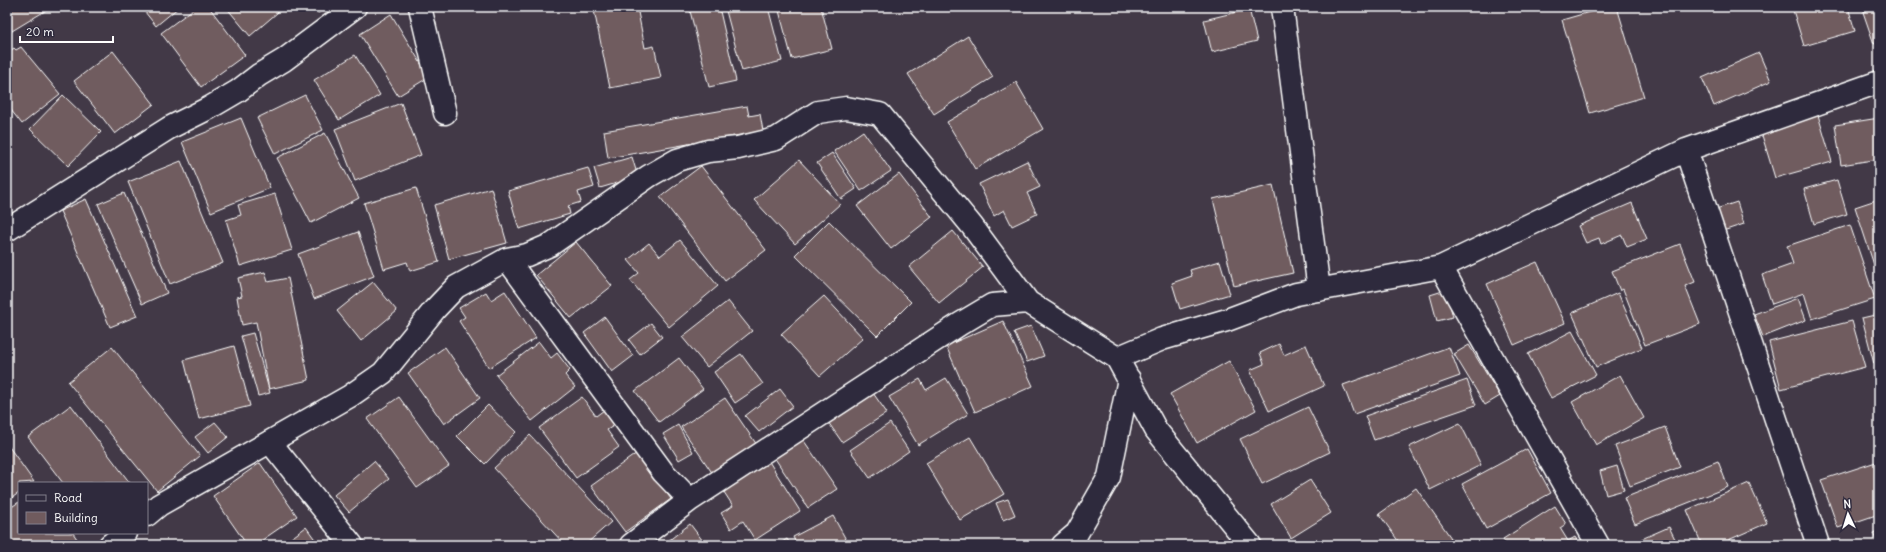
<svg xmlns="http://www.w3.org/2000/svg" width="1886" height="552" viewBox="0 0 1886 552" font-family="Delius,sans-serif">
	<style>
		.building { fill: #705b5e; stroke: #fff }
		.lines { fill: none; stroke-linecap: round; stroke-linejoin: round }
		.street-casing { stroke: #fff; stroke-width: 25 }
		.street { stroke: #2f2a3d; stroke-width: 22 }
	</style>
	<rect width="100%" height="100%" fill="#423947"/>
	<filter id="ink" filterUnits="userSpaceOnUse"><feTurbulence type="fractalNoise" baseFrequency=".025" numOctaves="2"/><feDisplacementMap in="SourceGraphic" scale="8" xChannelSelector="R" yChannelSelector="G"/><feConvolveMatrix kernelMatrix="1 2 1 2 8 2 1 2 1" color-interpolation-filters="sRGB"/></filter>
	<g filter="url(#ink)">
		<!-- building -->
		<path class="building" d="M7,7H49L50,8L7,34Z
			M141,7H179L156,26Z
			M196,7H209L245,55L201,87L161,33Z
			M226,7H284L250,36Z
			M314,7H328L318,13Z
			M584,7H596L585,11Z
			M610,7H637L645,48L654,46L661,78L610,88L594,10Z
			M689,7H719L736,81L709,87Z
			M725,7H768L782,61L742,71Z
			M778,7H821L832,49L792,59Z
			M1607,7H1617L1644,97L1590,113L1562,20Z
			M1792,7H1848L1855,31L1804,46Z
			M1879,7V42L1874,44L1863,12Z
			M1249,9L1257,41L1212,52L1204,20Z
			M391,14L429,77L398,96L360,34Z
			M968,36L993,77L934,114L908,74Z
			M21,47L60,94L22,124L7,105V53L14,48L16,50Z
			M113,51L154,104L115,134L74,81Z
			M1759,53L1771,81L1714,106L1702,78Z
			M355,55L380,95L339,120L314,80Z
			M1016,82L1043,129L975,169L947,122Z
			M63,95L101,132L68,166L30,129Z
			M305,95L323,130L275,154L257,118Z
			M401,103L421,155L355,181L335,129Z
			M747,106L749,116L760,114L763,131L608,158L604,131Z
			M1818,115L1832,162L1775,178L1761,132Z
			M241,118L270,188L211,212L182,142Z
			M1879,118V159L1841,165L1835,125Z
			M863,131L891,171L861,191L834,151Z
			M325,133L359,198L311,223L277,158Z
			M832,153L856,189L841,199L817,163Z
			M632,157L638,177L600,188L594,168Z
			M799,160L840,204L795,244L754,200Z
			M181,161L223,263L170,284L128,182Z
			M1027,161L1040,187L1027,193L1037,214L1012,226L1004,210L994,216L979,184Z
			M701,166L766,250L725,281L660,197Z
			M588,168L594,187L578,192L581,202L568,206L570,214L519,229L508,191Z
			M899,174L932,217L891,249L857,206Z
			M1837,180L1847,214L1814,224L1804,189Z
			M1273,185L1293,273L1234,286L1213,199Z
			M416,188L439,262L410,271L407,262L384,269L364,203Z
			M491,188L507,243L449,259L434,205Z
			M124,193L167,293L142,304L98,204Z
			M275,194L292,250L240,266L226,220L241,215L238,205Z
			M86,199L137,316L110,327L60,211Z
			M1879,199V267L1875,268L1855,207Z
			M1737,202L1744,224L1720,232L1713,210Z
			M1632,203L1647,239L1627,247L1622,235L1601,244L1599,238L1586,243L1578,226Z
			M829,221L911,302L877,336L795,255Z
			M1850,225L1875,299L1812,319L1804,293L1772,304L1762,275L1793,264L1787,246Z
			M953,231L983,267L939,303L909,267Z
			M358,232L374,276L314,299L298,254Z
			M680,240L718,286L669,327L630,280L639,273L628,260L649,243L660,256Z
			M576,242L612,286L571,318L536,275Z
			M1680,244L1695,282L1685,286L1700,324L1645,345L1623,289L1620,291L1612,271Z
			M1220,261L1230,294L1180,309L1172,283L1192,276L1190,270Z
			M1537,262L1565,323L1514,345L1487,284Z
			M265,272L268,282L288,278L309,380L269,389L256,322L242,325L237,297L242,296L238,278Z
			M373,282L397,311L361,341L337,311Z
			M1446,290L1453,317L1437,321L1430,295Z
			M505,291L536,338L489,368L459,321L465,317L459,308L486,292L491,300Z
			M1618,293L1642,348L1596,367L1572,313Z
			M824,296L863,338L820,376L781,334Z
			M1798,298L1806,320L1763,337L1754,314Z
			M728,301L752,331L707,367L682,337Z
			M1879,314V363L1874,364L1862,318Z
			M605,317L633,356L612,372L584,333Z
			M1003,321L1033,386L975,412L946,346Z
			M1852,321L1865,367L1781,389L1769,342Z
			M651,323L662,337L640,354L629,340Z
			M1031,326L1044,356L1027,362L1014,332Z
			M1572,331L1596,375L1551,398L1528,354Z
			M253,333L270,393L258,396L241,336Z
			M539,342L551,358L557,353L570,370L565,375L575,387L532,421L496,375Z
			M1279,344L1284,355L1306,345L1324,386L1269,411L1250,370L1264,364L1260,353Z
			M1469,345L1500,396L1485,405L1454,354Z
			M234,346L250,406L199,419L184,360Z
			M112,347L200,456L157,491L68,382Z
			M445,347L480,398L444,424L408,373Z
			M1449,347L1460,376L1354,414L1343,385Z
			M741,354L763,384L735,403L714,372Z
			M679,358L703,389L659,422L635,391Z
			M1229,361L1256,410L1197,443L1170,394Z
			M1620,375L1644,418L1596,445L1572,402Z
			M946,378L968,414L918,445L889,397L920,379L926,390Z
			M1467,380L1476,405L1374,440L1365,416Z
			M780,389L793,406L759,432L745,416Z
			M873,393L887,413L842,442L828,422Z
			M399,397L449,466L417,488L367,419Z
			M582,397L596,416L604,410L615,425L607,430L619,447L576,478L539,428Z
			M725,398L757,445L713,474L681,427Z
			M71,405L130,483H63L28,437Z
			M488,405L516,432L485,464L457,436Z
			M1308,407L1330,452L1262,484L1240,439Z
			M215,422L228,437L208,453L195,437Z
			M890,423L909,451L870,478L850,450Z
			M1460,423L1481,465L1430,490L1409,447Z
			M678,425L693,452L679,460L663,434Z
			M1665,427L1680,467L1630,486L1615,446Z
			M530,435L611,522L585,545H565L494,468Z
			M970,437L1004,494L960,520L926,463Z
			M802,438L837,489L808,508L774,457Z
			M7,444L34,482L19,483V493L7,501Z
			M1527,449L1551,493L1486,529L1462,484Z
			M637,453L671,499L625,532L591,486Z
			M768,460L800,511L755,540L743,521L731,529L721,513L733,506L722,489Z
			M374,461L389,479L349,512L334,495Z
			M1718,461L1728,487L1635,524L1624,498Z
			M1879,461V514L1838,528L1821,480Z
			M260,463L297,516L255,545H247L213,496Z
			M1617,466L1624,490L1606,495L1600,471Z
			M1310,480L1331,513L1291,538L1271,504Z
			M1749,483L1767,523L1717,545H1702L1687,510Z
			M1416,488L1451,538L1441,545H1401L1379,514Z
			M1008,499L1015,515L1003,520L996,503Z
			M19,502V533H73L77,539L68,545H11L7,539V510Z
			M1555,506L1566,524L1560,528L1568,541L1575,537L1580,545H1506L1503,539Z
			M833,516L849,545H797L793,537Z
			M690,524L706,545H663Z
			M306,527L319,545H282Z
			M1669,527L1678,545H1628Z
			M1879,530V545H1878L1873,533Z
			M787,539L791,545H777Z"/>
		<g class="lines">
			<defs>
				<path id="street" d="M420,7L445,113
					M1282,7L1319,290
					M1686,150L1818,545
					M7,230L169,128L209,108L238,91L259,75L284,60L355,7
					M507,259L663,472L690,500
					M1441,267L1598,545
					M1117,358L1162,339L1227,320L1296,294L1441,267L1686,150L1879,82
					M270,442L352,545
					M147,515L159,505L350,396L383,373L435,309L456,287L507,259L527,255L550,245L649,176L677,160L708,151L738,148L776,139L818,112L846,108L880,114L972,226L1028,302L1117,358L1156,430L1250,545
					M110,545L125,533
					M631,545L690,500L960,324L992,305L1028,302
					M1063,545L1077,533L1109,477L1129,379"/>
			</defs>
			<!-- street casing -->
			<use href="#street" class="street-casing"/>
			<!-- street -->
			<use href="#street" class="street"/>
		</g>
	</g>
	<!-- margin -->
	<rect width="1886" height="552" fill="none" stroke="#2f2a3d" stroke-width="24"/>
	<rect x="12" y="12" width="1862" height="528" fill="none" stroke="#fff" stroke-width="1.5" filter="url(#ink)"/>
	<!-- legend -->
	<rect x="18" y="482" width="130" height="52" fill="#2f2a3d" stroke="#827f8b"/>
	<rect x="26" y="495" width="20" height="6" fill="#2f2a3d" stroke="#827f8b"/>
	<text x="54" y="502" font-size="12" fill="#ffffff">Road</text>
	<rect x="26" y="512" width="20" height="12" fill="#705b5e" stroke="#827f8b"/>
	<text x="54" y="522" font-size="12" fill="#ffffff">Building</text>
	<!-- north arrow -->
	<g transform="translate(1848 514) rotate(356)" stroke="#2f2a3d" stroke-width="3" paint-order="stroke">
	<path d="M0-3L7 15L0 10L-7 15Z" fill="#ffffff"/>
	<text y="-6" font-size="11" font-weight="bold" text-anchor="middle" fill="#ffffff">N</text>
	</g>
	<!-- scale -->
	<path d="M20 36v6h93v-6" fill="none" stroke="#ffffff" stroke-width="2"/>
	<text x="26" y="36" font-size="12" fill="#ffffff" stroke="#2f2a3d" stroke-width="3" paint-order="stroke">20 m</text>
</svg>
